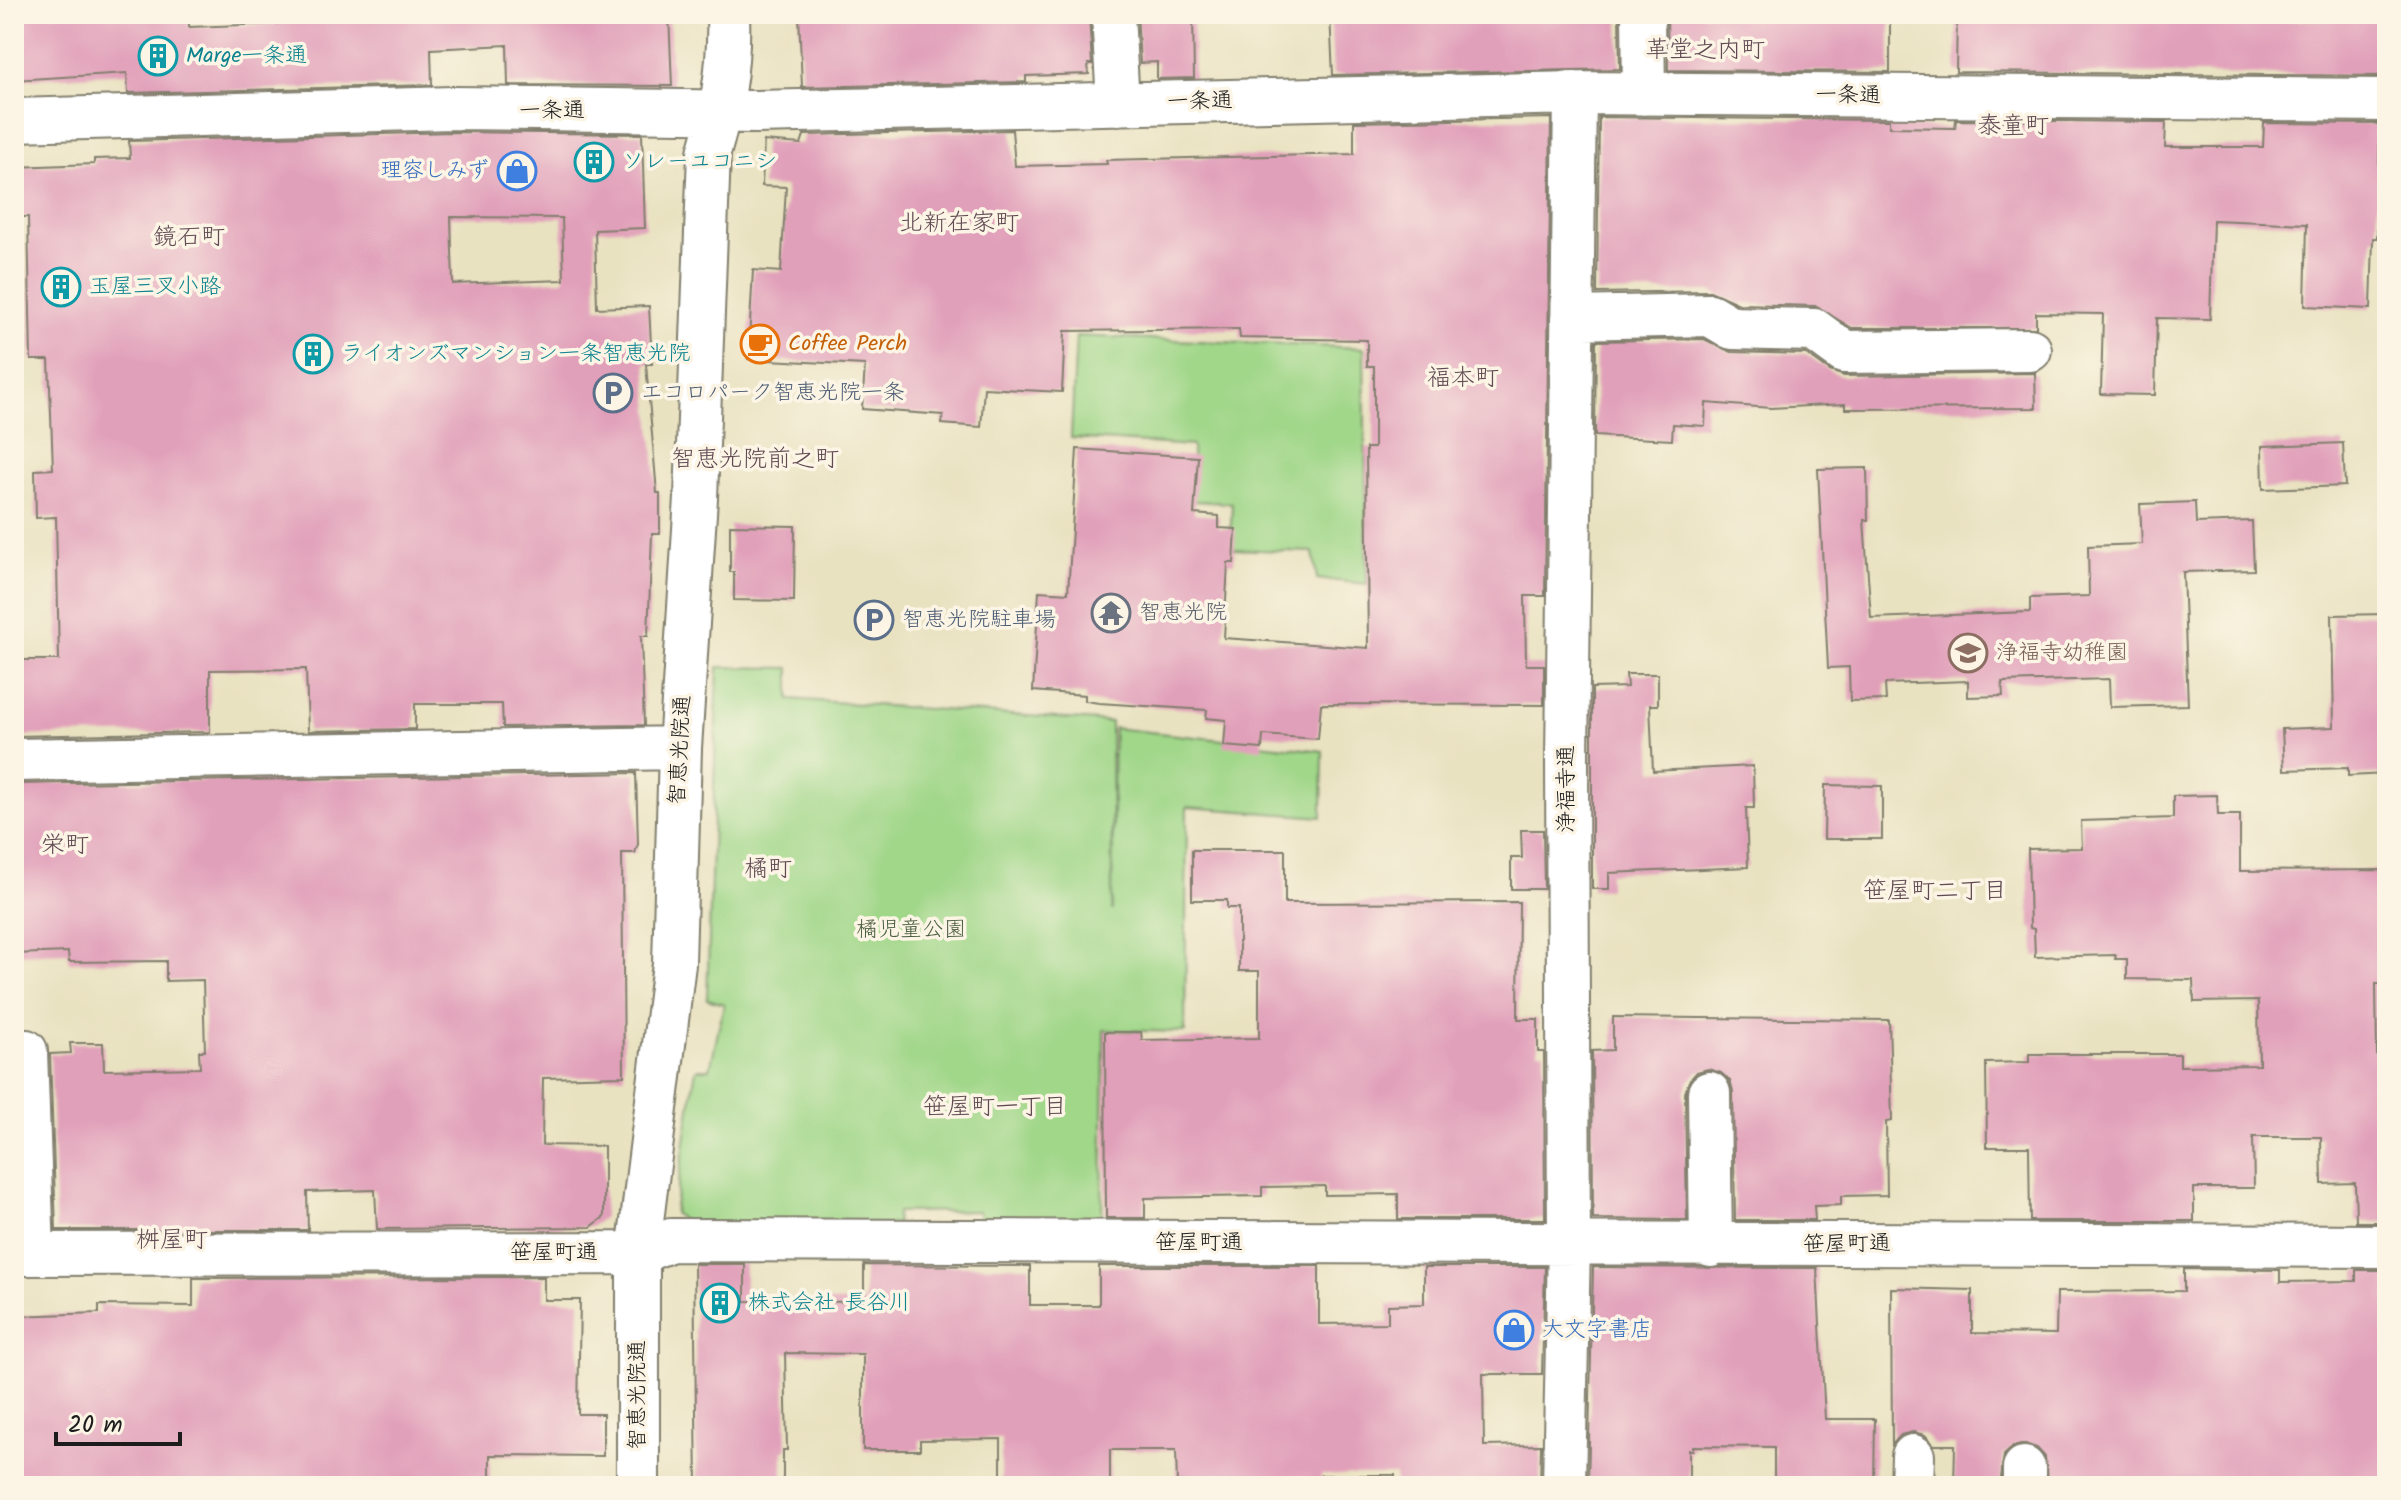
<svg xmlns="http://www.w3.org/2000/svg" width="2401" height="1500" viewBox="0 0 2401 1500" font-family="Kalam,'Klee One',sans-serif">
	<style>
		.green { fill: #a0d789; stroke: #5e7a52; stroke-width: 2 }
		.building { fill: #e1a0ba; fill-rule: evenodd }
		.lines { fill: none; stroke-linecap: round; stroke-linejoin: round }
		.minor-casing { stroke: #827f6e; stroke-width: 46 }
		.minor { stroke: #fff; stroke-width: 42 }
		.labels { text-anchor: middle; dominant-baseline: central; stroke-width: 7; stroke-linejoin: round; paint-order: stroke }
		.culture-label { font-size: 22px; fill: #0d838f; stroke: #fcf5e5; text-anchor: start }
		.street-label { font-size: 22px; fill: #1c1c1c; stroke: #fcf5e5 }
		.shop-label { font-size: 22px; fill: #366cbe; stroke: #fcf5e5; text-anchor: end }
		.food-label { font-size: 22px; fill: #c56008; stroke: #fcf5e5; text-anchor: start }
		.service-label { font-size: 22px; fill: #4e5e75; stroke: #fcf5e5; text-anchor: start }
		.worship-label { font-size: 22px; fill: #5b616d; stroke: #fcf5e5; text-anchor: start }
		.education-label { font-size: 22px; fill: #785e54; stroke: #fcf5e5; text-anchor: start }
		.park-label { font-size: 22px; fill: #4a5d42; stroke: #fcf5e5 }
		.neighbourhood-label { font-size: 24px; fill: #614a53; stroke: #fcf5e5 }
	</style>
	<rect width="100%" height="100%" fill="#fcf5e5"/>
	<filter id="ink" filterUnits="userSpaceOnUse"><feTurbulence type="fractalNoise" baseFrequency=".0125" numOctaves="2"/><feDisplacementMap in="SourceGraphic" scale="16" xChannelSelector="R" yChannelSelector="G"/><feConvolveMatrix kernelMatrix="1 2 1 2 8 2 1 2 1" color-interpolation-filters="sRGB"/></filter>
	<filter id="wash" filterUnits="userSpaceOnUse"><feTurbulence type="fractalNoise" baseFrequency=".006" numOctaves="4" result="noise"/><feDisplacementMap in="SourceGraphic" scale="32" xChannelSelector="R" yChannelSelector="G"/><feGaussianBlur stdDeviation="1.8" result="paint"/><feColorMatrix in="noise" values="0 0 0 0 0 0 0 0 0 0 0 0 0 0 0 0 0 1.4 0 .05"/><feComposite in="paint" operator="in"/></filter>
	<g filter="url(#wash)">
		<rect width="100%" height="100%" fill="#e9e2c1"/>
		<!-- green -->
		<path class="green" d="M1076,336L1364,348L1367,584L1317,579L1313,552L1230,549L1232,503L1193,501L1192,446L1071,438Z
			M718,667L790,668V699L1111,722L1112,911L1114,728L1323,751L1322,817L1187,807L1185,1032L1104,1030L1102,1228L980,1227L979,1211L897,1212L896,1229L686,1224L674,1213L696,1069H710L724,1004L707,999Z"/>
		<g id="blocks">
			<!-- building -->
			<path class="building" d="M14,14H189V27L273,24L336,17V14H669L672,86L508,85L507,45L431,49L432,85L128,93L127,73L14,80Z
				M799,14H1089L1092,64H1088L1089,74L1026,76V82L802,87Z
				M1137,14H1193L1194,78L1157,79V62L1140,63Z
				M1330,14H1619L1620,69L1333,75Z
				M1667,14H1890V72L1668,70Z
				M1957,14H2266V21L2387,19V76L1956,72Z
				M1599,117L1889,120V127L1955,128L1956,120L2166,122L2165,147H2263L2264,123L2380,124L2377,238H2373L2371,309L2305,306L2307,224L2213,220L2210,319L2157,318L2155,395L2101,394L2103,314L2036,313V328H1852L1815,306L1739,304L1710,291L1597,293Z
				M1551,118L1545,596H1525L1526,665H1544V705L1321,704L1318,739L1263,735L1262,749L1224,746L1226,720L1206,718L1207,710L1099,703L1085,701V695L1033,691L1039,591L1068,593L1077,449L1198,457L1194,514L1219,516V528L1236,529L1234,563H1228L1224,638L1368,648L1366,448H1374V366H1367V340L1240,338L1239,329L1065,331L1062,392L984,388L981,427L942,424L943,415L862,409L865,365L748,359L753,270L781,272L786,187L762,186L764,141L801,144L804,135L1012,130L1015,166L1107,164L1106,160L1354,154V122Z
				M453,132L642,134L645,228L595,230L597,308L649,306L652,364H646L657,493H660V534H652L648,636H641L644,725L503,727L502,704H415V729L308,731L306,669L210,670V732L14,736V660H59L56,517L36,518L35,470L53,469L49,360H31L28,217H14V167L94,164V159L130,158L129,141ZM451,217L562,218L564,280L453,284Z
				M1704,339L1731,352L1806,354L1830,371L1844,376L2035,373L2036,408L1845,409V404L1771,408L1706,403L1705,426L1673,424L1672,440L1595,436L1596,341Z
				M2343,443L2345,486L2263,489L2262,446Z
				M1867,468L1868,520H1864L1871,618L2030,612V598L2089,596L2088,546L2142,544L2140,504L2195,502L2196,523L2252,521L2254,570L2183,572L2188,705L2110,707L2109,679L2002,682L2003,696L1968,697V681L1885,684L1886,700L1850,701L1849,667L1828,668L1818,469Z
				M730,525L795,526L794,601L734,600V572H730Z
				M2387,614V774L2348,776V768L2284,770L2282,729L2334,727L2332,615Z
				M1626,674H1658V705H1650L1653,771L1753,766L1754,808H1746L1748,867L1609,873V889H1592V688L1627,687Z
				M636,773L638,844L635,853H622L624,1076L543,1078L542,1145L604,1146V1217L591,1227L377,1229L375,1190L307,1192L308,1230H56L50,1054L71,1053L70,1043H103L104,1070L200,1068L199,1051H205L203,980L166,981V961L69,962L68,952L14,954V784Z
				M1825,785L1882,786V839H1824Z
				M2217,795L2218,815H2240V871L2387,870V984H2376L2377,1056H2387V1222H2356L2355,1183L2322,1184L2321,1137H2253L2254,1188H2194V1221H2030L2029,1147H1987L1986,1063L2029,1062V1054H2180V1066L2259,1065L2258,1001L2194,1002L2193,980L2127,979V959H2115L2116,955L2035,957L2034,929L2030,928L2028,849L2082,848L2081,821L2173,818V796Z
				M1521,830H1543L1544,889H1511V858H1522Z
				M1192,850H1285V903L1519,902L1518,1019H1538V1052H1544L1545,1219H1398V1194L1325,1195V1186L1262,1187V1196L1145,1198V1218H1106L1105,1032H1141L1142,1040L1259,1038V971H1239V908H1227V900H1192Z
				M1613,1017L1889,1020L1892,1121L1886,1122L1887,1195L1841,1196V1205L1814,1206L1815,1220H1735L1733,1092L1730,1081L1721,1073L1708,1069L1697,1072L1689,1081L1685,1093L1687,1220L1593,1219L1592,1051L1613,1050Z
				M694,1264H745V1301L864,1302V1265L1030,1266V1305H1099V1266H1319V1324L1388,1323V1305L1424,1304V1267H1545L1542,1374H1483L1484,1446L1541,1445L1540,1486H1395V1475H1321V1486H1177L1176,1450H1110V1486H1001V1439L920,1440V1450H863V1354L785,1353L787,1450H783V1486H697Z
				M1593,1267L1817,1268L1825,1419H1875L1874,1486H1774V1447L1693,1446V1450H1689V1486H1588Z
				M2184,1269L2280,1270V1282L2356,1281V1270H2387V1486L2178,1483V1486H2048L2045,1457L2037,1448L2025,1444L2013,1447L2004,1455L2000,1486H1954L1955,1445H1934L1925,1435L1913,1432L1901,1435L1892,1445L1891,1288L1972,1290V1333L2056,1334L2057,1292L2184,1291Z
				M544,1277V1300H580L578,1414H603V1456L490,1455V1486H14V1316L99,1313V1305L193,1306V1278Z"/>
		</g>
	</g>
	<g filter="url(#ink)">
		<use href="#blocks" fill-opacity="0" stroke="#827f6e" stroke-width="2"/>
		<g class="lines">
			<defs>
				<path id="minor" d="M1113,14L1118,104
					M1643,14L1644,94
					M14,120L453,108L756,112L1575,93L2387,100
					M1572,318L1710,315L1732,328L1814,330L1844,352L2030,350
					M14,760L680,748
					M26,1051L33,1254
					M1709,1093L1711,1246
					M14,1254L638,1253L671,1240L2387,1246
					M638,1486V1253L674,964L680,748L696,498L709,153C723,106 730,63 728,14
					M1564,1486L1569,1245L1567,760L1575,93
					M1912,1486L1913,1456
					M2024,1486V1468"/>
			</defs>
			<!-- minor casing -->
			<use href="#minor" class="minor-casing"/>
			<!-- minor -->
			<use href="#minor" class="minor"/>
		</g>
	</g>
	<!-- icons -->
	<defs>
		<symbol id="building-ring" viewBox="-11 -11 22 22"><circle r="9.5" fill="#fcf5e5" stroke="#0f9aa8" stroke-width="1.5"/><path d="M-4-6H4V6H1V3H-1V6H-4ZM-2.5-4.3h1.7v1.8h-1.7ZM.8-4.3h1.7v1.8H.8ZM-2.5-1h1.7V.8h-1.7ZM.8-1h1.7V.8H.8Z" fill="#0f9aa8"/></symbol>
		<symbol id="shop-ring" viewBox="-11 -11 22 22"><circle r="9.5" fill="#fcf5e5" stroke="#3f7fe0" stroke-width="1.5"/><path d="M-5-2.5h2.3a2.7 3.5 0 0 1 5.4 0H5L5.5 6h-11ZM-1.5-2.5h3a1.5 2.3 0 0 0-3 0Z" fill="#3f7fe0"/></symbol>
		<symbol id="cafe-ring" viewBox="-11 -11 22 22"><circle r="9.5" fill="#fcf5e5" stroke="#e8710a" stroke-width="1.5"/><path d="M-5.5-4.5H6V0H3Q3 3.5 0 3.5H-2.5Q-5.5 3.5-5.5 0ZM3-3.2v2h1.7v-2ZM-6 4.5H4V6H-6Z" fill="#e8710a"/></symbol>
		<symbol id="parking-ring" viewBox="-11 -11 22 22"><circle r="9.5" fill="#fcf5e5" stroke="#5c6f8a" stroke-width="1.5"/><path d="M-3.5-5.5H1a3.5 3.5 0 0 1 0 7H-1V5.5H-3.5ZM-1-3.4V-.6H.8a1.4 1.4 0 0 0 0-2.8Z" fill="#5c6f8a"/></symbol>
		<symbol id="temple-ring" viewBox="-11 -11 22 22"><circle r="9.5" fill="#fcf5e5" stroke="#6b7280" stroke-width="1.5"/><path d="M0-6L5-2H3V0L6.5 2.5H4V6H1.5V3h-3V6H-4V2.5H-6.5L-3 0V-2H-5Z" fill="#6b7280"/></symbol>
		<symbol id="school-ring" viewBox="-11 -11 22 22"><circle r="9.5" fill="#fcf5e5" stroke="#8d6e63" stroke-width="1.5"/><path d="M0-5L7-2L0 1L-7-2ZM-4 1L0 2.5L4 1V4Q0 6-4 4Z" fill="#8d6e63"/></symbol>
	</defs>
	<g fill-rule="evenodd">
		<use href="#building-ring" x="136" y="34" width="44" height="44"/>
		<use href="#building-ring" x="572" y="140" width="44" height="44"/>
		<use href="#shop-ring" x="495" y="149" width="44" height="44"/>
		<use href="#building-ring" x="39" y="265" width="44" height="44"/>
		<use href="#cafe-ring" x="738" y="322" width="44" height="44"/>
		<use href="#building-ring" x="291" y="332" width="44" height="44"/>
		<use href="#parking-ring" x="591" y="371" width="44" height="44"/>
		<use href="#temple-ring" x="1089" y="591" width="44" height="44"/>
		<use href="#parking-ring" x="852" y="598" width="44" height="44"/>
		<use href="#school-ring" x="1946" y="631" width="44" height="44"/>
		<use href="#building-ring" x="698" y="1281" width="44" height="44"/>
		<use href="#shop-ring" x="1492" y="1308" width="44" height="44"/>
	</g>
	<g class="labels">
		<!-- culture labels -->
		<g class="culture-label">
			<text x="186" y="56">Marge一条通</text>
			<text x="622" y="162">ソレーユコニシ</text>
			<text x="89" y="287">玉屋三叉小路</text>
			<text x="341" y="354">ライオンズマンション一条智恵光院</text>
			<text x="748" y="1303">株式会社 長谷川</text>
		</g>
		<!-- street labels -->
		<g class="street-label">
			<text transform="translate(1848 96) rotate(1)">一条通</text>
			<text transform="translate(1200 102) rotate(-1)">一条通</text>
			<text x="552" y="111">一条通</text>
			<text transform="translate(681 750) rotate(-87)">智恵光院通</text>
			<text transform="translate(1567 789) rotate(-90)">浄福寺通</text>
			<text x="1199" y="1243">笹屋町通</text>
			<text transform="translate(1847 1245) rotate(-1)">笹屋町通</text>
			<text x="554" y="1253">笹屋町通</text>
			<text transform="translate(638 1395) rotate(-90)">智恵光院通</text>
		</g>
		<!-- shop labels -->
		<g class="shop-label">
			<text x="489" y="171">理容しみず</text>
			<text x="1542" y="1330" text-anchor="start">大文字書店</text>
		</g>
		<!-- food labels -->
		<g class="food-label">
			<text x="788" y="344">Coffee Perch</text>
		</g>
		<!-- service labels -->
		<g class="service-label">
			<text x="641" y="393">エコロパーク智恵光院一条</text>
			<text x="902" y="620">智恵光院駐車場</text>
		</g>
		<!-- worship labels -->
		<g class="worship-label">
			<text x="1139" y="613">智恵光院</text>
		</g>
		<!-- education labels -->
		<g class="education-label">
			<text x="1996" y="653">浄福寺幼稚園</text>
		</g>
		<!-- park labels -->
		<g class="park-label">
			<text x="911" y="930">橘児童公園</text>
		</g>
		<!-- neighbourhood labels -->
		<g class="neighbourhood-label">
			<text x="1705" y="50">革堂之内町</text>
			<text x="2013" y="126">泰童町</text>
			<text x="959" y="223">北新在家町</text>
			<text x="189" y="237">鏡石町</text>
			<text x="1463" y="378">福本町</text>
			<text x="755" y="459">智恵光院前之町</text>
			<text x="65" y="845">栄町</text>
			<text x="768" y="869">橘町</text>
			<text x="1935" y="891">笹屋町二丁目</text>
			<text x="995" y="1107">笹屋町一丁目</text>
			<text x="172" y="1240">桝屋町</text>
		</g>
	</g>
	<!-- margin -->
	<rect width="2401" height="1500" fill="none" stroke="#fcf5e5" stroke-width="48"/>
	<!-- scale -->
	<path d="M56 1432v12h124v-12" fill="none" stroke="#1c1c1c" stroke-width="4"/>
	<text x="68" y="1432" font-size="24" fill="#1c1c1c" stroke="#fcf5e5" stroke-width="6" paint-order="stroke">20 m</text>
</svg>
